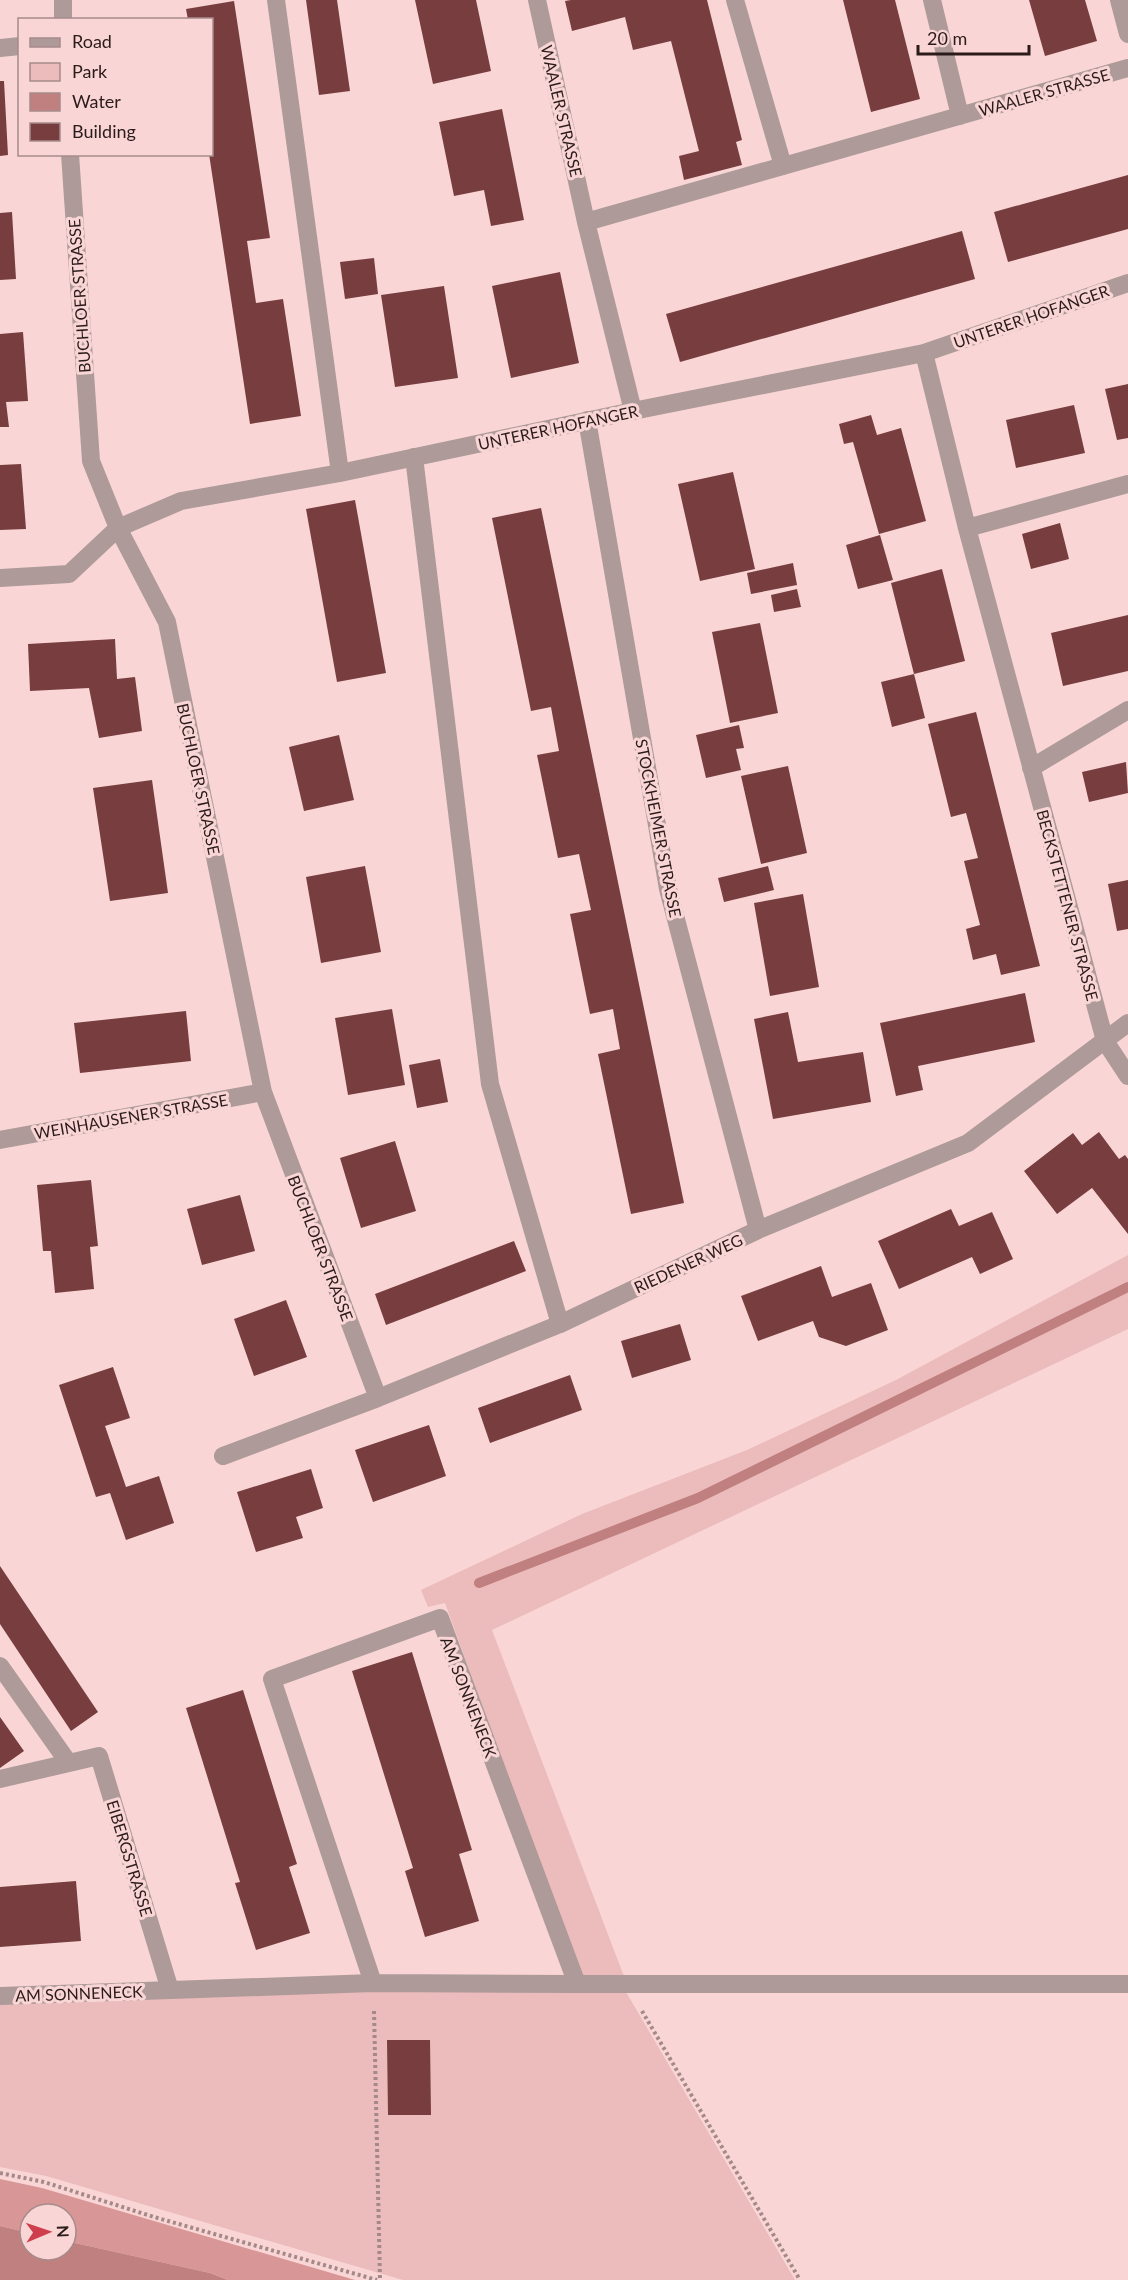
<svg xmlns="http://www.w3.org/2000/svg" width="1128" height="2280" viewBox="0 0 1128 2280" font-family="Lato,sans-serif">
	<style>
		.green { fill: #ecbbbb }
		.forest { fill: #d99696 }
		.water { fill: #c18080 }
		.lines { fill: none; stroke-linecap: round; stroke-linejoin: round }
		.stream { stroke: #c18080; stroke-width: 10 }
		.building { fill: #783d3f }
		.path { stroke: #a48988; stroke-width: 4; stroke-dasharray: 3 3; stroke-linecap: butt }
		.service { stroke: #ad9a99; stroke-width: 18 }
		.minor { stroke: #ad9a99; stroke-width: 18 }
		.labels { text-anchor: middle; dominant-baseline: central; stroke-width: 6; stroke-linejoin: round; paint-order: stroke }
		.street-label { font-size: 16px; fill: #2b1b1b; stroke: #f9d6d5 }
	</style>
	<rect width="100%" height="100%" fill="#f9d6d5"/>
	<!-- green -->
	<path class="green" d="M1128,1255V1329L492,1630L625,1979H581L445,1603L428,1607L421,1590L582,1514L747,1450L896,1380Z
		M380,1989L626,1992L795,2280H403L46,2176L0,2167V2003Z"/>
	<!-- forest -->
	<path class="forest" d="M0,2179L42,2188L355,2280H228L210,2273L66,2241V2214H30V2233L0,2226Z"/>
	<!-- water -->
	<path class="water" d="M0,2226L30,2233V2250H66V2241L210,2273L228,2280H0Z"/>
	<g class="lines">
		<!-- stream -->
		<path class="stream" d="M479,1583L698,1498L1128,1287"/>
	</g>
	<!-- building -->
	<path class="building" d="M306,0H337L350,91L319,95Z
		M415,0H476L491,71L433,84Z
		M571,0H707L742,140L736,142L742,165L684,180L679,156L699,151L671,41L633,50L625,17L572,31L565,1Z
		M843,0H895L920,99L871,112Z
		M1029,0H1085L1097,41L1045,56Z
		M234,1L270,238L247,241L256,303L283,299L301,416L250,424L209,154H212V20H188L186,9Z
		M0,81H4L8,155L0,156Z
		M502,109L524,220L491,226L484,190L454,196L439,122Z
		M1128,175V229L1008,262L994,212Z
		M12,212L16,279L0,280V213Z
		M962,231L975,279L680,362L666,314Z
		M374,258L378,294L345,299L340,262Z
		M560,272L579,363L511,378L492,286Z
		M444,286L458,378L395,387L381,295Z
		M23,332L28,401L6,402L9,427H0V334Z
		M1128,384V438L1117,440L1105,389Z
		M1074,405L1085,453L1016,468L1006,420Z
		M871,415L877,435L901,428L926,521L879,534L853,442L844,444L839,424Z
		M21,464L26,529L0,530V465Z
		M733,472L755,569L700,581L678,484Z
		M355,500L386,673L337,682L306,509Z
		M541,508L684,1203L631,1214L598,1054L620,1049L613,1009L590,1014L570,914L591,910L579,854L558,858L537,755L559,751L551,707L531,711L492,518Z
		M1060,523L1069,559L1031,569L1022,534Z
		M880,535L893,580L858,589L846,545Z
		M793,563L797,585L751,594L747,573Z
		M942,569L965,661L914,674L891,583Z
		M797,589L801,607L774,612L771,595Z
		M1128,615V671L1063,686L1051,633Z
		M760,623L778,713L730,723L712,632Z
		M115,639L117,679L135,677L142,731L99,738L89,688L30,691L28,644Z
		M914,674L925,718L892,727L881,682Z
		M976,712L1040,966L1001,975L996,954L973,960L966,929L980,925L964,861L978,858L966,813L951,817L928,724Z
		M739,725L744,748L736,749L741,770L706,778L696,735Z
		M339,735L354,800L304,811L289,747Z
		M1126,762L1128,793L1089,802L1082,772Z
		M788,766L807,853L761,864L741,776Z
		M152,780L168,893L110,901L93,788Z
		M365,866L381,952L321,963L306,877Z
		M768,866L774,890L724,902L718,878Z
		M1128,880V929L1117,931L1108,884Z
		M803,894L819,987L770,996L754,903Z
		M1025,993L1035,1042L918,1066L923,1090L896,1096L880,1023Z
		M392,1009L405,1085L348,1095L335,1018Z
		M186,1011L191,1061L80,1073L74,1023Z
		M788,1012L798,1062L863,1052L871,1102L773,1119L754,1019Z
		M440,1059L448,1102L417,1108L409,1065Z
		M1099,1132L1119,1159L1125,1155L1128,1159V1234L1092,1188L1057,1214L1024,1171L1073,1133L1082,1145Z
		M395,1141L416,1211L361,1228L340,1158Z
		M91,1180L98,1246L90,1247L94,1289L55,1293L51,1251H43L37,1185Z
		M240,1195L255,1251L202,1265L187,1209Z
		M951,1209L959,1226L992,1212L1013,1259L980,1274L972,1257L899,1289L878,1241Z
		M514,1241L526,1271L386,1325L375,1294Z
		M821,1266L832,1297L871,1283L888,1330L846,1346L819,1337L813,1321L758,1341L741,1296Z
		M286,1300L307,1357L254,1376L234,1319Z
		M680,1324L691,1360L632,1378L621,1341Z
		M113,1367L130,1418L105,1426L126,1487L159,1476L174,1523L126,1540L110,1493L96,1497L59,1385Z
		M570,1375L582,1410L490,1443L478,1408Z
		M429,1425L446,1476L373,1502L355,1450Z
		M311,1469L323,1508L296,1517L303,1538L256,1552L237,1492Z
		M0,1566L98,1712L71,1731L0,1624Z
		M412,1652L472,1850L459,1854L479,1921L425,1937L405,1871L413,1868L352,1671Z
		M243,1690L297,1864L289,1867L310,1933L256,1950L235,1883L240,1882L186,1708Z
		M0,1717L24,1751L0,1768Z
		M76,1881L81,1941L0,1947V1887Z
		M387,2040H430L431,2115H388Z"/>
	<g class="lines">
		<!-- path -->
		<path class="path" d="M374,2011L380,2280
			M642,2011L800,2280
			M0,2173L44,2182L154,2217L377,2280"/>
		<!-- service -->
		<path class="service" d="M414,457L490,1084L560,1324
			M577,1984H1128"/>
		<!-- minor -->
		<path class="minor" d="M276,0L340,473
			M537,0L586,222L633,411
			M735,0L783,166
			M932,0L960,116
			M1119,0L1128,34
			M63,20V0
			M0,48L20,46
			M70,154L91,461L118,528L167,622L263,1092L378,1398
			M586,222L1128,68
			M924,353L967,528L1105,1041L1128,1076
			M587,420L668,889L758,1230
			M967,528L1128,484
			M0,578L69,574L118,528L181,501L340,473L633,411L924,353L1128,283
			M1031,768L1128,710
			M0,1140L263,1092
			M223,1456L378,1398L560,1324L758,1230L968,1143L1128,1023
			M0,1666L68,1762
			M0,1779L99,1756L170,1990
			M0,1996L373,1983L577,1984L440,1618L272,1679L373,1983"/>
	</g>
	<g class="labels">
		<!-- street labels -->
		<g class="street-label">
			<text transform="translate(1044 92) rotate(-16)">WAALER STRASSE</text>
			<text transform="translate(562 111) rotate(77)">WAALER STRASSE</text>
			<text transform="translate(79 296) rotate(-94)">BUCHLOER STRASSE</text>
			<text transform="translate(1031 316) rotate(-19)">UNTERER HOFANGER</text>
			<text transform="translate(558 427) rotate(-12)">UNTERER HOFANGER</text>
			<text transform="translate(199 779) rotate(78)">BUCHLOER STRASSE</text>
			<text transform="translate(659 828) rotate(79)">STOCKHEIMER STRASSE</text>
			<text transform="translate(1068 905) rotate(75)">BECKSTETTENER STRASSE</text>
			<text transform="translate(131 1116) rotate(-10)">WEINHAUSENER STRASSE</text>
			<text transform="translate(321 1248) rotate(69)">BUCHLOER STRASSE</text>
			<text transform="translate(688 1263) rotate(-25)">RIEDENER WEG</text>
			<text transform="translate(469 1697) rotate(69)">AM SONNENECK</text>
			<text transform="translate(130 1858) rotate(73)">EIBERGSTRASSE</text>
			<text transform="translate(79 1993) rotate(-2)">AM SONNENECK</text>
		</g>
	</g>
	<!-- legend -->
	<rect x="18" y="18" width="195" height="138" fill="#f9d6d5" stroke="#a78b8b" stroke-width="1.5"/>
	<rect x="30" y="38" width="30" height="9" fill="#ad9a99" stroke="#a78b8b" stroke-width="1.5"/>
	<text x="72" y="48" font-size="18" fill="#2b1b1b">Road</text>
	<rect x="30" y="63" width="30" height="18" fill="#ecbbbb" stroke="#a78b8b" stroke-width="1.5"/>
	<text x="72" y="78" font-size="18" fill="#2b1b1b">Park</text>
	<rect x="30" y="93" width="30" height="18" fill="#c18080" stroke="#a78b8b" stroke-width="1.5"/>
	<text x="72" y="108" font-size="18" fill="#2b1b1b">Water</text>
	<rect x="30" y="123" width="30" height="18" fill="#783d3f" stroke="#a78b8b" stroke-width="1.5"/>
	<text x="72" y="138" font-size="18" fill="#2b1b1b">Building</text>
	<!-- north arrow -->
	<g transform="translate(48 2232) rotate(88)"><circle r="28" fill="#f9d6d5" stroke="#a78b8b" stroke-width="1.5"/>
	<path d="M0-4.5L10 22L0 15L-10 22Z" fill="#ce3e4c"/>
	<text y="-9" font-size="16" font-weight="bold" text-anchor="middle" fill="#2b1b1b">N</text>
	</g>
	<!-- scale -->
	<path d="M918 45v9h111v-9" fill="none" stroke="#2b1b1b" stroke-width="3"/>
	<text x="927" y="45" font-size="18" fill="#2b1b1b" stroke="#f9d6d5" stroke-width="4.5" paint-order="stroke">20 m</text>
</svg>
